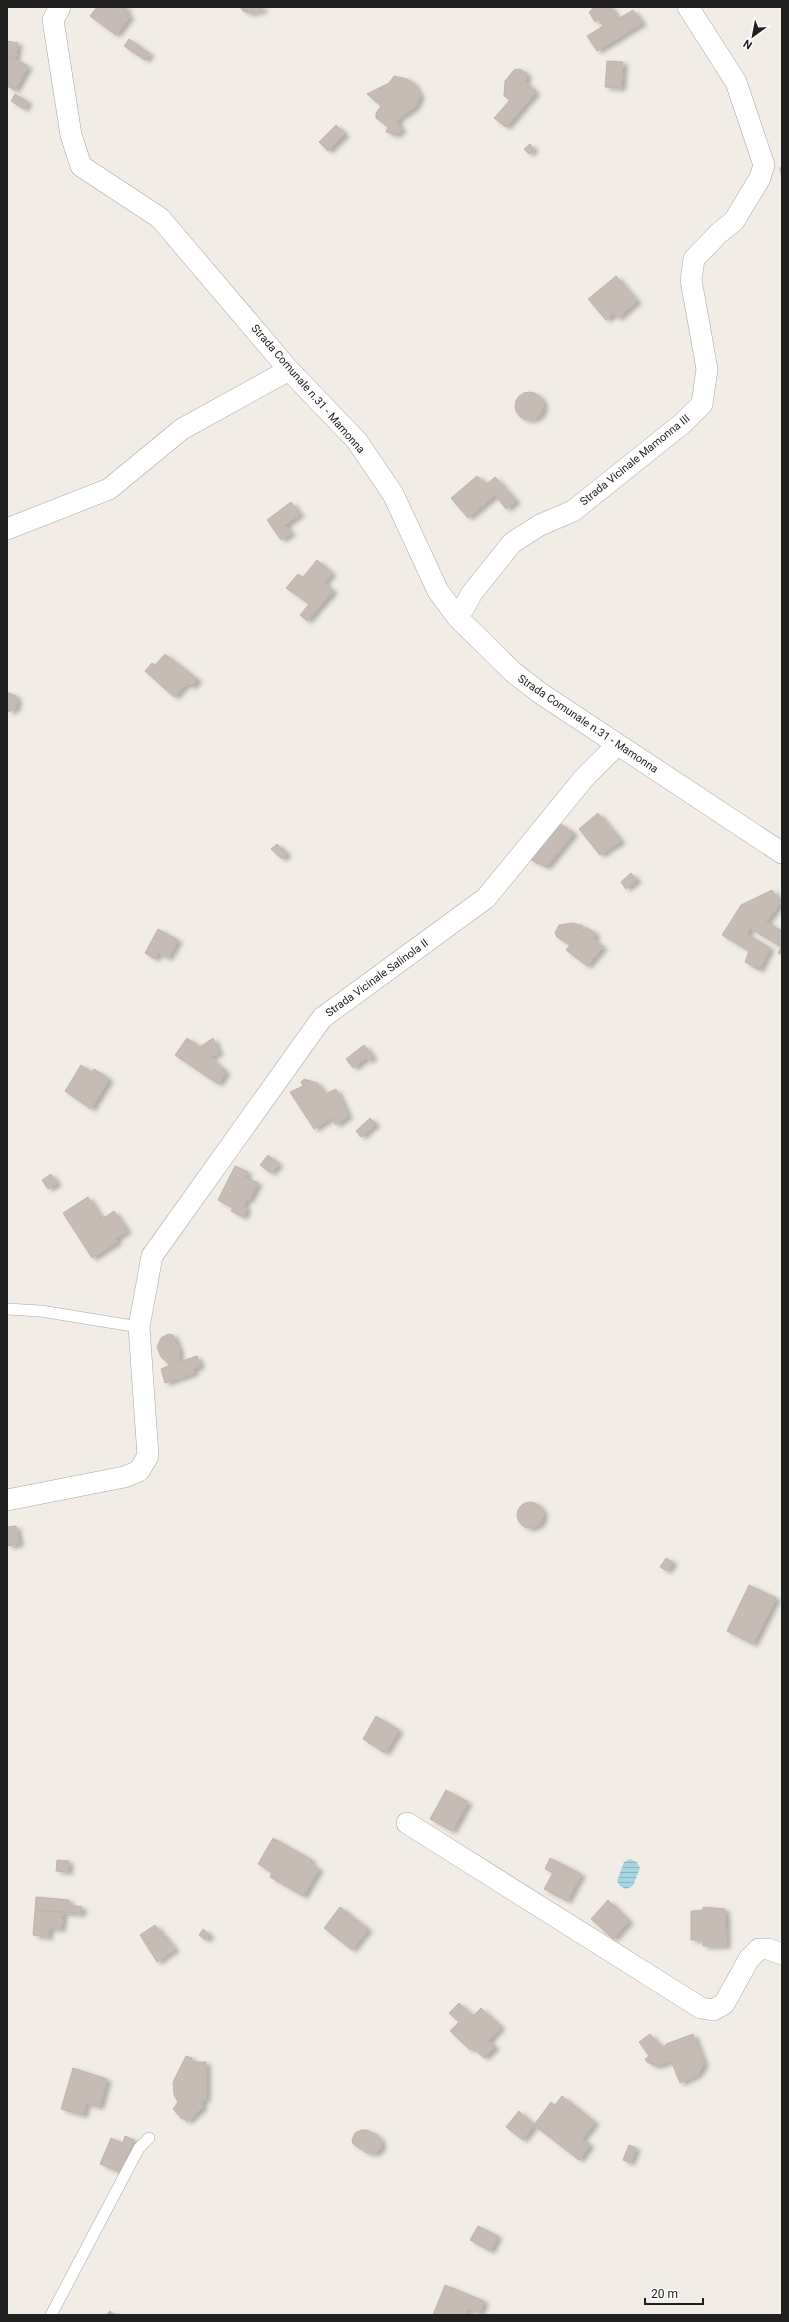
<svg xmlns="http://www.w3.org/2000/svg" width="789" height="2322" viewBox="0 0 789 2322" font-family="Roboto,sans-serif">
	<style>
		.water { fill: url(#water-rules) }
		.building { fill: #c6bcb5; stroke: #c3b3a8; filter: url(#shadow) }
		.lines { fill: none; stroke-linecap: round; stroke-linejoin: round }
		.service-casing { stroke: #a7a7a7; stroke-width: 12 }
		.minor-casing { stroke: #a7a7a7; stroke-width: 22 }
		.service { stroke: #fff; stroke-width: 11 }
		.minor { stroke: #fff; stroke-width: 21 }
		.labels { text-anchor: middle; dominant-baseline: central; stroke-width: 3.5; stroke-linejoin: round; paint-order: stroke }
		.street-label { font-size: 11px; fill: #202020; stroke: #fff }
	</style>
	<defs>
		<pattern id="water-rules" width="6" height="5" patternUnits="userSpaceOnUse"><rect width="6" height="5" fill="#a6d4df"/><path d="M0 2.5h6" fill="none" stroke="#8fb6bf"/></pattern>
		<filter id="shadow"><feDropShadow dx="4.5" dy="2.5" stdDeviation="2" flood-color="#0004"/></filter>
	</defs>
	<rect width="100%" height="100%" fill="#f1ede6"/>
	<!-- water -->
	<path class="water" d="M630,1859L637,1862L640,1868L633,1886L626,1889L620,1886L617,1881L624,1862Z"/>
	<!-- building -->
	<path class="building" d="M97,7H128L124,11L130,16L116,35L90,16Z
		M240,7H264L261,11L249,13L243,11Z
		M595,7H611L618,19L633,10L642,23L597,51L587,36L603,26L599,19L595,22L589,12Z
		M129,39L150,54L145,60L124,46Z
		M7,41L18,43L15,59L7,55Z
		M7,55L28,66L15,90L7,86Z
		M607,61L623,62L621,88L605,87Z
		M520,69L527,74L525,82L536,92L506,127L494,118L510,100L504,96L505,81L514,70Z
		M394,76L407,79L414,84L420,96L415,107L398,119L397,123L402,130L395,135L386,132L388,127L376,118V113L381,106L367,94L389,83Z
		M15,94L28,102L24,109L11,101Z
		M336,125L345,134L328,151L319,142Z
		M530,144L534,149L529,154L524,149Z
		M782,166V179L780,168Z
		M616,276L637,301L618,318L613,314L606,320L588,299Z
		M515 406a14 14 0 1 1 28 0a14 14 0 1 1-28 0Z
		M477,476L487,484L495,477L516,501L506,509L495,495L468,518L451,498Z
		M291,502L300,514L285,525L291,533L281,540L267,520Z
		M317,560L332,573L324,583L333,591L307,621L300,615L309,604L286,588L298,574L303,577Z
		M165,654L198,680L191,687L187,683L174,697L145,671L152,663L155,665Z
		M7,692L16,696L17,703L15,709L8,712Z
		M598,813L621,841L600,855L579,829Z
		M559,823L574,833L546,867L529,859Z
		M277,844L287,854L282,859L271,849Z
		M631,873L637,880L626,889L621,882Z
		M772,890L781,902L766,922L782,931V955L778,953L781,947L750,928L747,934L770,948L759,970L745,962L749,951L722,935L741,905Z
		M573,923L583,926L582,934L586,927L596,934L593,939L603,947L587,966L566,950L570,945L557,937L555,933L559,925Z
		M158,929L178,940L168,958L158,953L155,959L145,953Z
		M187,1038L200,1047L213,1038L219,1053L210,1057L226,1072L218,1084L175,1055Z
		M364,1045L373,1057L368,1061L366,1058L353,1068L346,1059Z
		M81,1065L92,1072L94,1069L109,1079L91,1109L65,1091Z
		M304,1079L317,1083L325,1094L336,1089L348,1116L336,1125L331,1118L314,1129L290,1092L303,1086L301,1082Z
		M370,1118L376,1124L361,1137L356,1131Z
		M268,1155L279,1164L271,1173L260,1165Z
		M235,1166L248,1172L245,1177L258,1183L249,1200L247,1199L243,1207L247,1208L243,1217L231,1211L233,1208L218,1200Z
		M51,1174L57,1183L48,1189L42,1180Z
		M88,1197L102,1219L114,1211L127,1231L116,1238L117,1242L92,1258L63,1213Z
		M168,1334L173,1335L179,1350V1362L197,1356L200,1366L193,1369L194,1373L165,1383L161,1369L170,1365L161,1357L157,1347L161,1338Z
		M517 1515a13 13 0 1 1 26 0a13 13 0 1 1-26 0Z
		M16,1526L19,1544L8,1546L7,1527Z
		M666,1558L673,1562L667,1571L660,1567Z
		M749,1585L776,1598L753,1644L727,1631Z
		M376,1716L399,1730L385,1753L363,1739Z
		M446,1790L468,1802L452,1831L430,1819Z
		M273,1838L312,1860L310,1863L319,1869L303,1896L270,1877L272,1873L258,1864Z
		M550,1858L581,1874L567,1901L544,1889L553,1873L545,1869Z
		M57,1860L69,1861L68,1872L56,1871Z
		M36,1897L69,1900V1905L82,1907L81,1914L35,1910Z
		M608,1900L629,1921L613,1939L591,1919Z
		M340,1907L368,1929L352,1950L324,1928Z
		M703,1907L725,1909L726,1946H703V1940H691V1911L703,1910Z
		M35,1910L63,1912L61,1929L49,1928L48,1937L33,1935Z
		M155,1925L175,1949L157,1962L140,1935Z
		M203,1929L210,1935L205,1940L199,1935Z
		M459,2003L473,2016L481,2008L501,2027L488,2041L495,2047L484,2058L473,2048L470,2050L450,2031L459,2022L449,2013Z
		M650,2034L658,2044L665,2047L666,2044L693,2034L704,2064L697,2075L680,2083L671,2061L656,2066L647,2062L645,2059L649,2056L639,2042Z
		M186,2056L192,2058V2062H206V2100L202,2099V2108L188,2121L181,2118L173,2109L178,2102L174,2095L173,2082Z
		M73,2068L107,2079L99,2107L86,2103L83,2115L61,2109Z
		M562,2096L595,2122L582,2139L590,2145L579,2160L534,2125L551,2102L555,2105Z
		M519,2111L534,2125L523,2140L506,2127Z
		M361,2130H367L377,2135L381,2141V2148L376,2153H367L353,2144L352,2140L355,2133Z
		M125,2136L134,2140L120,2172L100,2164L111,2138L123,2143Z
		M629,2145L636,2148L630,2163L623,2160Z
		M478,2226L498,2236L490,2251L470,2240Z
		M445,2285L484,2301L480,2313L468,2309L466,2315H433Z
		M110,2311L115,2315H106Z"/>
	<g class="lines">
		<defs>
			<path id="service" d="M7,1309L41,1311L139,1327
				M51,2315L139,2148L149,2138"/>
			<path id="minor" d="M60,7L53,20L71,135L81,166L160,218L289,370L357,441L393,494L438,591L458,618L513,672L540,693L782,853
				M7,529L109,489L182,429L289,370
				M458,618L472,593L512,543L540,525L573,511L683,423L702,404L707,369L691,280L694,259L719,233L734,221L760,178L764,165L736,82L688,7
				M7,1500L124,1477L139,1471L148,1456L139,1327L152,1256L322,1018L486,898L584,778L617,745
				M407,1823L701,2008L713,2010L724,2004L749,1959L759,1949H768L782,1954"/>
		</defs>
		<!-- service casing -->
		<use href="#service" class="service-casing"/>
		<!-- minor casing -->
		<use href="#minor" class="minor-casing"/>
		<!-- service -->
		<use href="#service" class="service"/>
		<!-- minor -->
		<use href="#minor" class="minor"/>
	</g>
	<g class="labels">
		<!-- street labels -->
		<g class="street-label">
			<text transform="translate(308 389) rotate(49)">Strada Comunale n.31 - Mamonna</text>
			<text transform="translate(635 460) rotate(-39)">Strada Vicinale Mamonna III</text>
			<text transform="translate(588 724) rotate(34)">Strada Comunale n.31 - Mamonna</text>
			<text transform="translate(377 978) rotate(-36)">Strada Vicinale Salinola II</text>
		</g>
	</g>
	<!-- border -->
	<rect width="789" height="2322" fill="none" stroke="#202020" stroke-width="16"/>
	<!-- north arrow -->
	<g transform="translate(753 36) rotate(212)" stroke="#ffffff" stroke-width="3" paint-order="stroke">
	<path d="M0-3L7 15L0 10L-7 15Z" fill="#202020"/>
	<text y="-6" font-size="11" font-weight="bold" text-anchor="middle" fill="#202020">N</text>
	</g>
	<!-- scale -->
	<path d="M645 2298v6h58v-6" fill="none" stroke="#202020" stroke-width="2"/>
	<text x="651" y="2298" font-size="12" fill="#202020" stroke="#ffffff" stroke-width="3" paint-order="stroke">20 m</text>
</svg>
